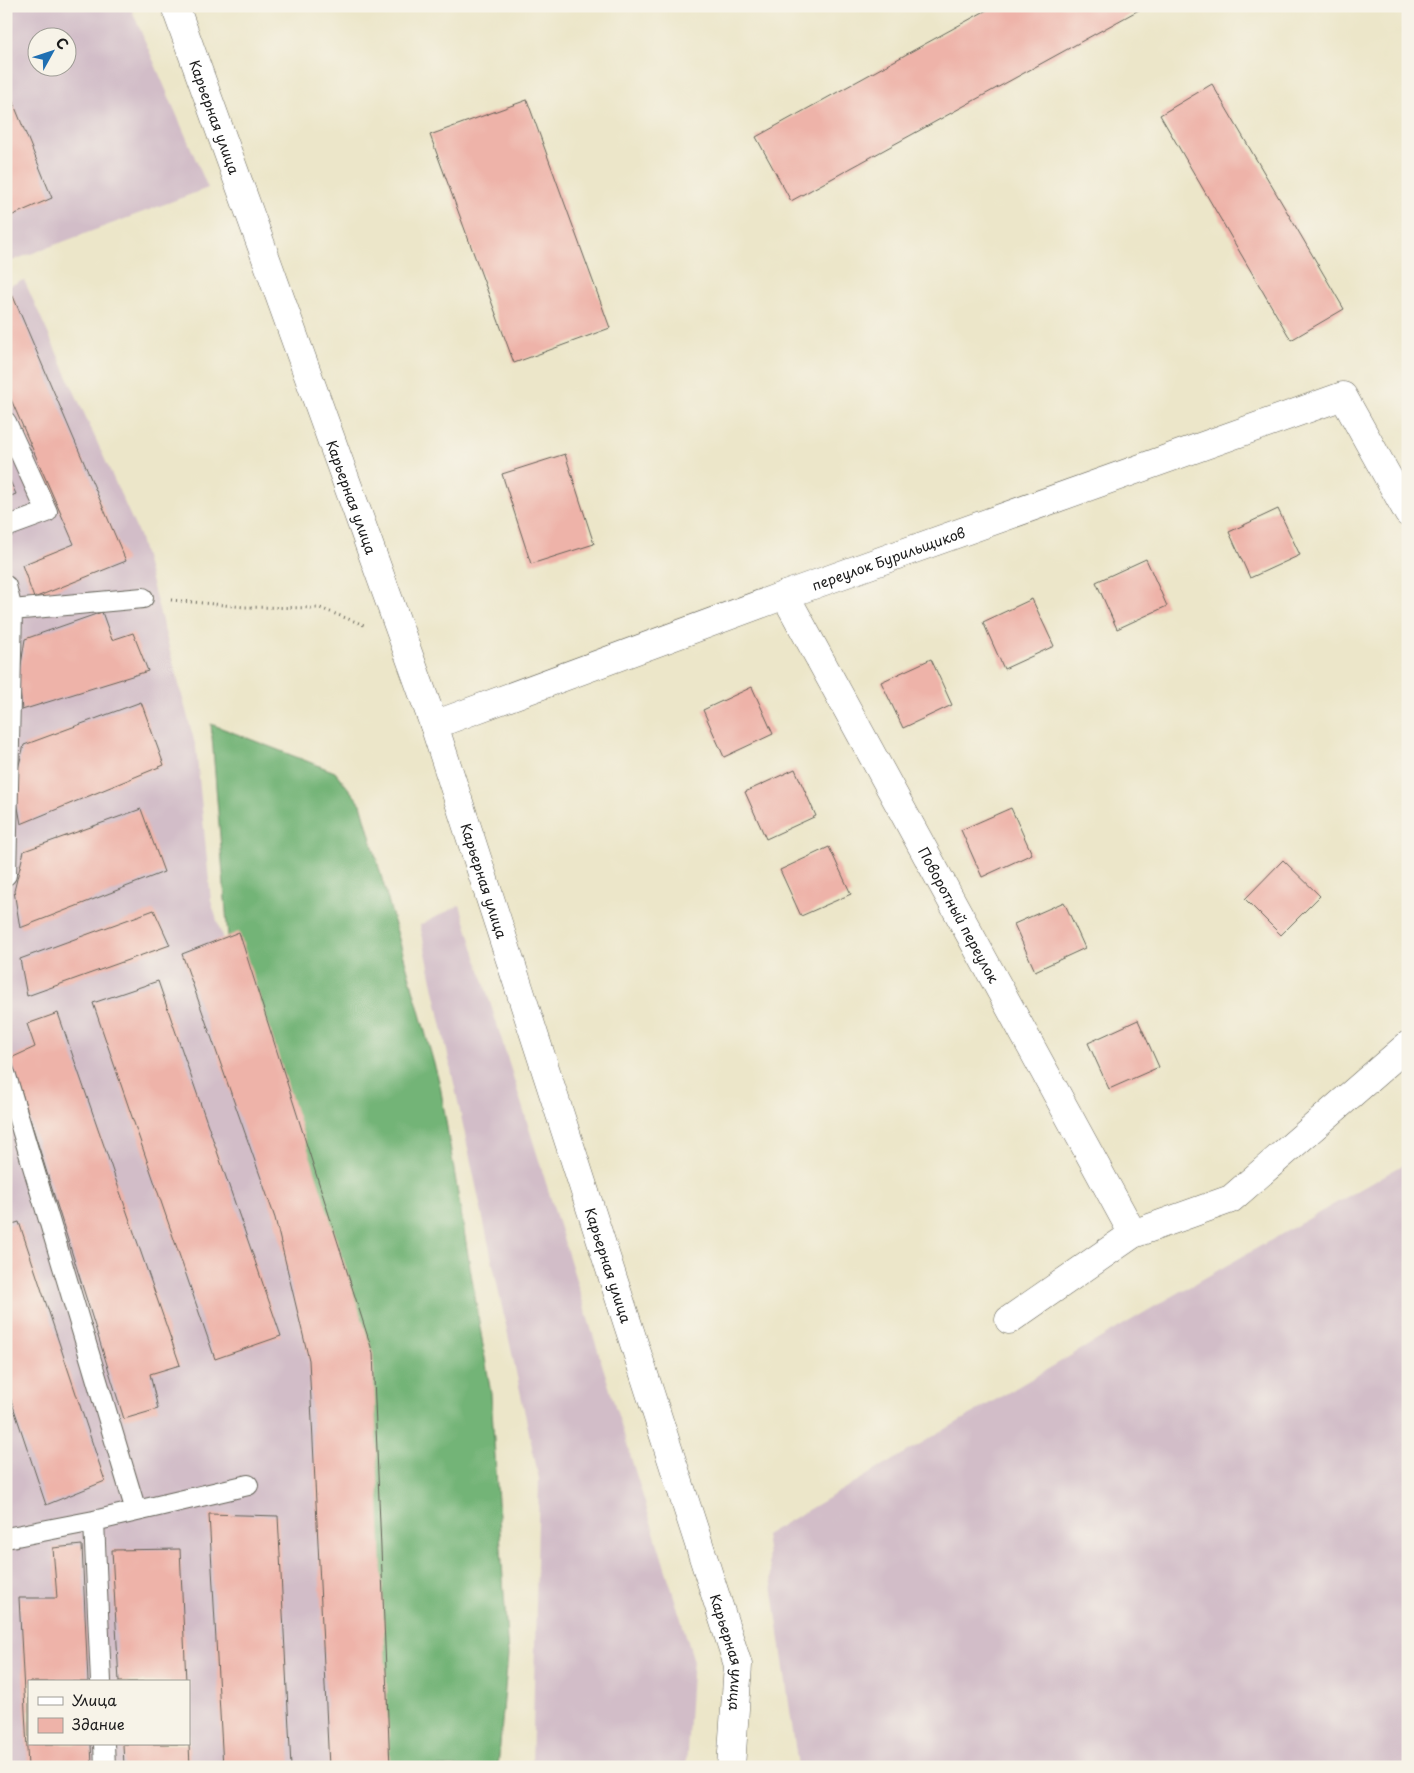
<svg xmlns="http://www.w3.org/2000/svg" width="1414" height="1773" viewBox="0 0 1414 1773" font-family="'Playpen Sans',sans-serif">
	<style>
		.industrial { fill: #d2bdc8; fill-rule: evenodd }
		.forest { fill: #73b477; stroke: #48684a }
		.building { fill: #eeb3a9 }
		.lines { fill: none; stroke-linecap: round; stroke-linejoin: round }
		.service-casing { stroke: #656359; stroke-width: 22 }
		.minor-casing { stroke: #656359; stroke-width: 29 }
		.path { stroke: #656359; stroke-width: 3; stroke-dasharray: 1 4; stroke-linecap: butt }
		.service { stroke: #fff; stroke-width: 20 }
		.minor { stroke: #fff; stroke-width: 28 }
		.labels { text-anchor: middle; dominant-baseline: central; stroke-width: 5; stroke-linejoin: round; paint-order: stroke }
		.street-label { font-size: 14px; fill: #1c1c1c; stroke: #f7f3e8 }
	</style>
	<rect width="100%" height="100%" fill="#f7f3e8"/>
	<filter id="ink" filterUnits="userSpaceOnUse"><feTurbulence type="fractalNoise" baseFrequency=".02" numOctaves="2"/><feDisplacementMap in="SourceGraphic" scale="10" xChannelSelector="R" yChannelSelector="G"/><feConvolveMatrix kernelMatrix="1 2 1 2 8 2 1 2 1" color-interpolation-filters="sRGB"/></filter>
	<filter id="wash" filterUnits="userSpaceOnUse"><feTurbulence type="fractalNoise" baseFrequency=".0096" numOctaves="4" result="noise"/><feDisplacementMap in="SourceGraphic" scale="20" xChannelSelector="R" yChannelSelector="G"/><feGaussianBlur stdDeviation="1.12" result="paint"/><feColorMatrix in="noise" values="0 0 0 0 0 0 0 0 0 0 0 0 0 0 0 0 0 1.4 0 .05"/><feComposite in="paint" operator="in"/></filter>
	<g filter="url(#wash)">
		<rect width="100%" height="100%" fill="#ece6c9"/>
		<!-- industrial -->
		<path class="industrial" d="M6,6H130L208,188L6,263ZM38,38H68V68H38Z
			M24,280L139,535L196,748L211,901L293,1164L334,1399L341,1767H6V287ZM29,1682H189V1744H29Z
			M460,905L693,1658L686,1767H532L539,1479L420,925Z
			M1408,1162V1767H798L765,1535L1152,1308Z"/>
		<!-- forest -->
		<path class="forest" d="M211,724L335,772L361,804L440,1085L491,1394L508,1655L498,1767H357L355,1472L228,937Z"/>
		<g id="blocks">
			<!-- building -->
			<path class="building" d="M994,6H1146L791,201L756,137Z
				M1212,84L1344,309L1291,340L1160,115Z
				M6,85L52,198L6,218Z
				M527,100L610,328L514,363L430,135Z
				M12,294L126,561L34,598L22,565L74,544L6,388V296Z
				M565,454L594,544L531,564L502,474Z
				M6,472L16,494L6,498Z
				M1278,509L1300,555L1250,578L1229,532Z
				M1146,559L1167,606L1117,629L1096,582Z
				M1032,599L1054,646L1004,669L983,622Z
				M102,612L112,640L133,633L148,671L22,710L19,678L25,639Z
				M931,659L952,705L903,728L881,682Z
				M752,687L773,734L724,757L703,710Z
				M141,702L164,765L21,824L14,785L24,745Z
				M795,769L816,816L766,839L745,792Z
				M1011,808L1032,854L982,877L961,830Z
				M141,809L164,872L20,928L14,891L24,851Z
				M829,847L851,894L801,916L780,870Z
				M1283,860L1320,896L1281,935L1245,899Z
				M1064,902L1085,948L1035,971L1014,924Z
				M154,910L170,945L27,996L20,959Z
				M239,932L373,1353L390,1767H329L309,1360L275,1218L182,954Z
				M158,981L281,1336L215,1359L93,1003Z
				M58,1013L180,1365L150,1374L158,1409L124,1419L11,1058L35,1047L27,1024Z
				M1138,1020L1159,1067L1109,1089L1088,1043Z
				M19,1222L105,1481L46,1505L6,1385V1226Z
				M209,1514L278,1516L291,1767H223Z
				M82,1545L88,1682H29V1744H91L92,1767H28L19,1598H57L53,1548Z
				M180,1549L186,1682H119L112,1550Z
				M123,1744H189L190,1767H124Z"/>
		</g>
	</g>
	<g filter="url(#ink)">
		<use href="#blocks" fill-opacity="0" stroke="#656359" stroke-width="1"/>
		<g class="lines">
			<defs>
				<path id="service" d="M6,422L47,512L6,527
					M6,586L12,610L6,875
					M12,610L143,598
					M6,1076L136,1511
					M94,1521L101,1682
					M6,1538L94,1521L248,1485
					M104,1744L105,1767"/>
				<g id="minor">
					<path id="s1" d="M175,6L434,725L738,1665L731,1767"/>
					<path id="s2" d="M785,595L1133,1234"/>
					<path id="s3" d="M434,725L785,595L1343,396L1408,513"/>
					<path d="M1009,1320L1133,1234L1231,1199L1408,1045"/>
				</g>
			</defs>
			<!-- service casing -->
			<use href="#service" class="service-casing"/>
			<!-- minor casing -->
			<use href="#minor" class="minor-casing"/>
			<!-- path -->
			<path class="path" d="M171,600L245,607L320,608L364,625"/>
			<!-- service -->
			<use href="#service" class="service"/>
			<!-- minor -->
			<use href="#minor" class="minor"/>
		</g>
	</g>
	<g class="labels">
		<!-- street labels -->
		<g class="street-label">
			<text stroke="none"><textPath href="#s1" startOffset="118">Карьерная улица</textPath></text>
			<text stroke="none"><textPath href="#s1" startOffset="522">Карьерная улица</textPath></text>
			<text stroke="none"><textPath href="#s3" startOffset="484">переулок Бурильщиков</textPath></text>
			<text stroke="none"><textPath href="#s1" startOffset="928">Карьерная улица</textPath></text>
			<text stroke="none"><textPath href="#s2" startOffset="364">Поворотный переулок</textPath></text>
			<text stroke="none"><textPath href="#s1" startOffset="1332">Карьерная улица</textPath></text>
			<text stroke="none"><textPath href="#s1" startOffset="1738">Карьерная улица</textPath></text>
		</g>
	</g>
	<!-- margin -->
	<rect width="1414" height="1773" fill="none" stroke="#f7f3e8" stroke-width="25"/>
	<!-- legend -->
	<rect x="28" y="1680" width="162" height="65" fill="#f7f3e8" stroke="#9f9d96"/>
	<rect x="38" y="1697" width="25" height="8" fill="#ffffff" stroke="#9f9d96"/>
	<text x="72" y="1706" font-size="15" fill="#1c1c1c">Улица</text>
	<rect x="38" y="1718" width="25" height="15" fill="#eeb3a9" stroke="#9f9d96"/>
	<text x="72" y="1730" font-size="15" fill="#1c1c1c">Здание</text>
	<!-- north arrow -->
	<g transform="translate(52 52) rotate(50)"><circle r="24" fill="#f7f3e8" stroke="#9f9d96"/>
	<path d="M0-4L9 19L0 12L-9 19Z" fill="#1f6fb2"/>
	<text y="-8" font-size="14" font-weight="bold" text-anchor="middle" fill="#1c1c1c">С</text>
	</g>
</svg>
